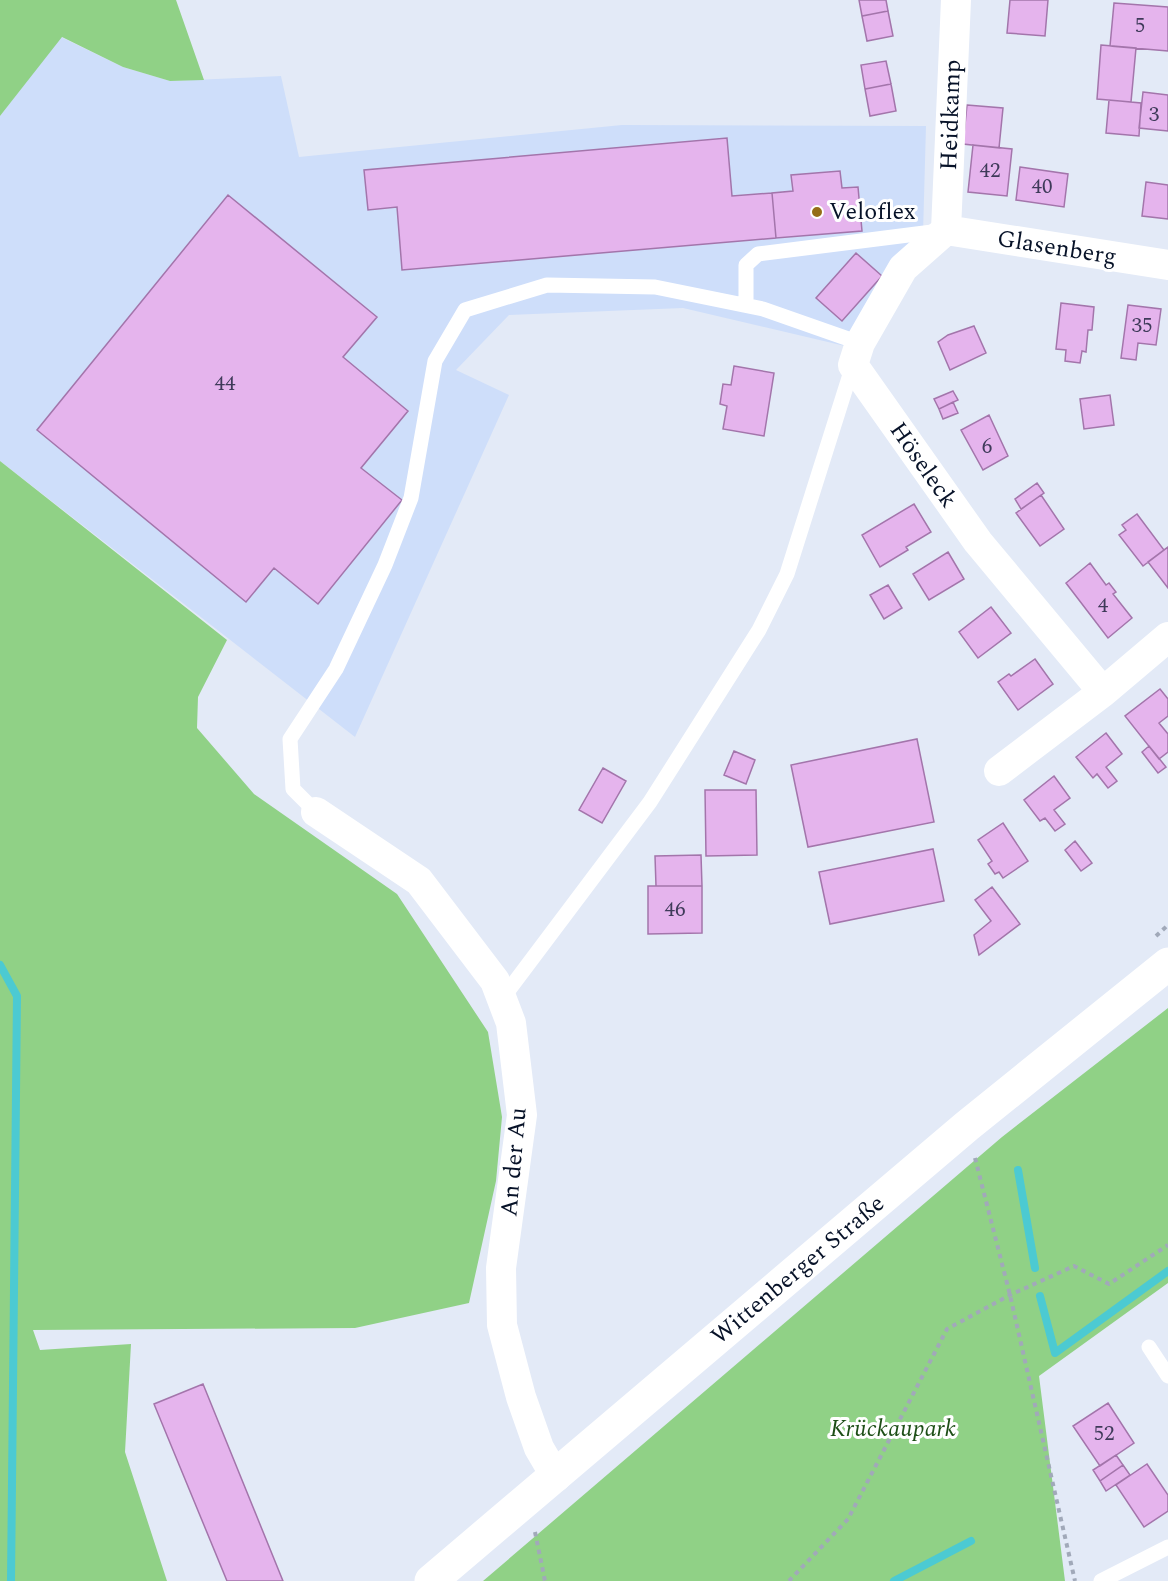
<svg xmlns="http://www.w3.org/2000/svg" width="1168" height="1581" viewBox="0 0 1168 1581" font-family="Spectral,serif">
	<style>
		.built { fill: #cedefa }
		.green { fill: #90d186 }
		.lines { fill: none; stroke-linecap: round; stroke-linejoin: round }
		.stream { stroke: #4ccad2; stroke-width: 8 }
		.building { fill: #e5b4ed; stroke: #a375ab; stroke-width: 1.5 }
		.path { stroke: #a1a9b9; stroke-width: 4; stroke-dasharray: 4.5 4.5; stroke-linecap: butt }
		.service { stroke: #fff; stroke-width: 15 }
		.minor { stroke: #fff; stroke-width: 30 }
		.secondary { stroke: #fff; stroke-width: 33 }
		.poi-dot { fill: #956d17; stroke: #fff; stroke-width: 2 }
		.labels { text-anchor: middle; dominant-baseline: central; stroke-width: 6; stroke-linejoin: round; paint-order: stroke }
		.number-label { font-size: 21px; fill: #3e3a59 }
		.street-label { font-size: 24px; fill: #071228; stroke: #fff }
		.poi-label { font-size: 24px; fill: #071228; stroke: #fff; text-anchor: start }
		.park-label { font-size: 24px; font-style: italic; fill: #1e4f17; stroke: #fff }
	</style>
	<rect width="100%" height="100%" fill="#e3eaf7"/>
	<!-- built -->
	<path class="built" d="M61,37L123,67L170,81L281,76L299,157L622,125L926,126L923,234L845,346L683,308L509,315L456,370L509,395L355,737L0,461V116Z"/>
	<!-- green -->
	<path class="green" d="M0,0H176L204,80L170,81L123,67L62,37L0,116Z
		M0,461L227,640L198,697L197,728L254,794L397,894L488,1032L502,1117L496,1181L469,1303L355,1328L33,1330L40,1350L131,1344L125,1452L167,1581H0Z
		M1168,1008V1283L1039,1376L1065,1581H483L1002,1137Z"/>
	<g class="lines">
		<!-- stream -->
		<path class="stream" d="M0,965L17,996L11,1581
			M1018,1170L1035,1268
			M1040,1296L1055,1353L1168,1271
			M894,1581L971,1541"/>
	</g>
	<!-- building -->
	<path class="building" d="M859,0H886L888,11L862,16Z
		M1010,0H1048L1045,36L1007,33Z
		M1114,3L1168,7V51L1110,46Z
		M888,11L893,36L867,41L862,16Z
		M1101,45L1136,48L1131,102L1097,99Z
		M886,61L891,84L865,89L861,65Z
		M891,84L896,111L870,116L865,89Z
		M1143,92L1168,95V131L1139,128Z
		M1109,100L1141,103L1139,136L1106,133Z
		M967,105L1003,108L999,148L963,144Z
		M727,138L732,196L772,193L776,238L402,270L397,207L368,210L364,170Z
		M973,145L1012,149L1007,196L968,192Z
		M1020,167L1068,174L1064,207L1016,200Z
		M840,171L842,188L858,187L862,231L776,238L772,193L793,191L791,175Z
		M1146,182L1168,185V219L1142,216Z
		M228,195L377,317L343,357L408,411L361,468L402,500L318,604L274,568L246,602L37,430Z
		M856,253L882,276L842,321L816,298Z
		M1061,303L1094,307L1092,330H1088L1086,352L1082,351L1080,363L1065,361L1066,350L1056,349Z
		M1128,305L1161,309L1156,345L1138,343L1136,360L1121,358Z
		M974,326L986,353L950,370L938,342L948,335Z
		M734,366L774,373L764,436L723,429L727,406L720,404L723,384L731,385Z
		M953,391L958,400L939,409L934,399Z
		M1110,395L1114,425L1084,429L1080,399Z
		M953,402L958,413L943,419L939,409Z
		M989,415L1008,456L983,470L961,430Z
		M1037,483L1044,493L1021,509L1015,499Z
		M1041,495L1064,529L1040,546L1016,513Z
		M914,504L931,532L906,547L908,550L880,567L862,535Z
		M1137,514L1164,550L1143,566L1119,535L1126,530L1122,525Z
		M1168,547V588L1148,562Z
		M948,552L964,579L929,600L913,574Z
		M1090,563L1106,585L1109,583L1116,592L1113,594L1132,618L1108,638L1066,583Z
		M888,585L902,608L884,619L870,595Z
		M991,607L1011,633L978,658L959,632Z
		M1035,659L1053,684L1018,710L998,682L1009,674L1011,676Z
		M1160,689L1168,699V716L1159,723L1168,734V752L1159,759L1125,716Z
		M1106,733L1122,754L1106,767L1117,781L1108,788L1097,774L1093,778L1076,757Z
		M917,739L934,822L808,847L791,765Z
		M1149,746L1166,767L1158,773L1142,752Z
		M734,751L755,760L746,784L724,775Z
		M603,768L626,781L602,823L579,810Z
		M1054,776L1070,798L1054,810L1065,824L1055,831L1045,818L1040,821L1024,800Z
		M705,790H756L757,855L706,856Z
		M1003,823L1028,861L1003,878L999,872L995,874L988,864L992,861L978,840Z
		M1075,841L1092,863L1081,871L1065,850Z
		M933,849L944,901L830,924L819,872Z
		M701,855L702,886H656L655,856Z
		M648,886H702V933L648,934Z
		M992,887L1020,924L979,955L974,935L991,921L975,900Z
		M203,1384L283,1581H227L154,1404Z
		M1108,1403L1134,1443L1100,1466L1073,1426Z
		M1116,1455L1123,1465L1100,1481L1093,1470Z
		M1147,1464L1168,1495V1511L1144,1527L1116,1485Z
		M1123,1465L1130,1475L1106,1491L1100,1481Z"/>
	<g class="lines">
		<!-- path -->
		<path class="path" d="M1156,936L1168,925
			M975,1158L1010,1295L1075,1581
			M535,1532L545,1581
			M789,1581L848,1519L947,1329L1010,1295L1074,1266L1109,1284L1168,1245"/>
		<!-- service -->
		<path class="service" d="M746,305V265L758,254L940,231
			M316,812L293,789L290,739L336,669L385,565L411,498L435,361L465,310L547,285L655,287L763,309L860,343
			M502,999L650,802L759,630L787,574L853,365
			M1149,1347L1168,1376
			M1101,1581L1168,1547"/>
		<!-- minor -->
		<path class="minor" d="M946,230L903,268L860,343L853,365L978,542L1103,692
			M946,230L956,0
			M946,230L1168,265
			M999,771L1103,692L1168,637
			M316,812L419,881L495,981L511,1023L522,1115L501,1268L502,1325L521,1397L539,1448L556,1477"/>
		<!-- secondary -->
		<path class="secondary" d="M431,1581L967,1126L1168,964"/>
	</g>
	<!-- markers -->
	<circle class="poi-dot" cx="817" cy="212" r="6"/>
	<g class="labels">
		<!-- number labels -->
		<g class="number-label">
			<text x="1140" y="26">5</text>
			<text x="1154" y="115">3</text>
			<text x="990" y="171">42</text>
			<text x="1042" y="187">40</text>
			<text x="1142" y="326">35</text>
			<text x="225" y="384">44</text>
			<text x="987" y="447">6</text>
			<text x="1103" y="606">4</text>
			<text x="675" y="910">46</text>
			<text x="1104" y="1434">52</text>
		</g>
		<!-- street labels -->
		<g class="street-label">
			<text transform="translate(951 115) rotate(-88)">Heidkamp</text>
			<text transform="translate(1057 248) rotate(9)">Glasenberg</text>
			<text transform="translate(923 465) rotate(55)">Höseleck</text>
			<text transform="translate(514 1162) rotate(-85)">An der Au</text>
			<text transform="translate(798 1270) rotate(-40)">Wittenberger Straße</text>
		</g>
		<!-- poi labels -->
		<g class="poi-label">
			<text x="829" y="212">Veloflex</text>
		</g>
		<!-- park labels -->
		<g class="park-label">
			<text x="893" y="1429">Krückaupark</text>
		</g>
	</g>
</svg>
